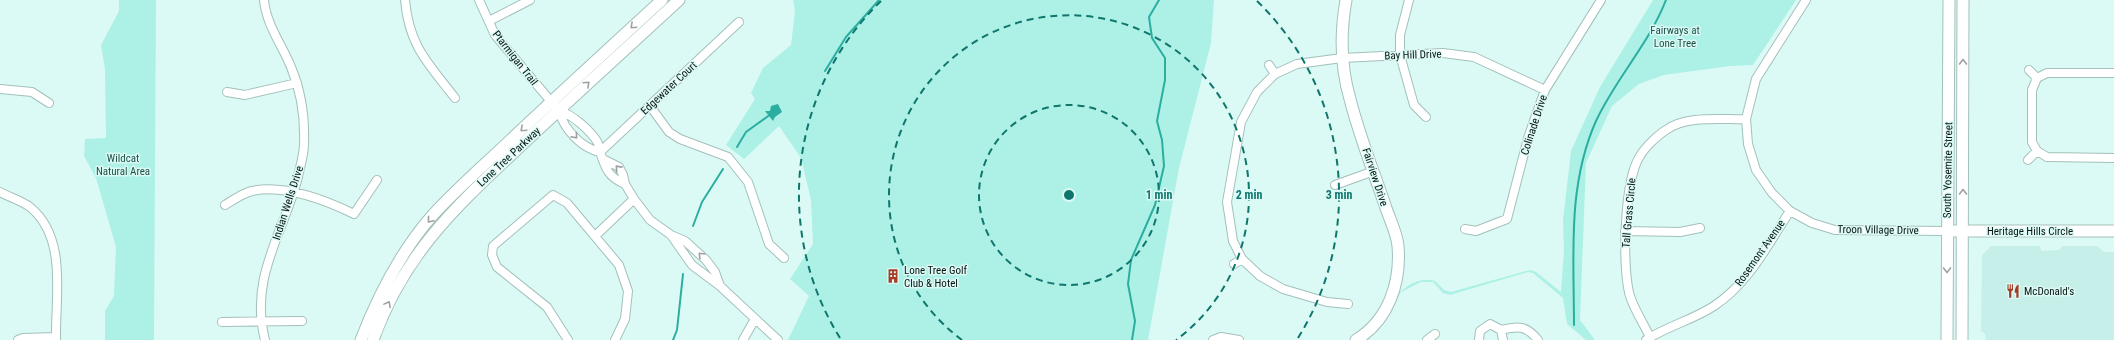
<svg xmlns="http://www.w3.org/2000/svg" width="2114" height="340" viewBox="0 0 2114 340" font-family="'Roboto Condensed',sans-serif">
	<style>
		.built { fill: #c7efe9 }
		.green { fill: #adf0e6 }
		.water { fill: #2baea1 }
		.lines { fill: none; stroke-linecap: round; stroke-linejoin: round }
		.stream { stroke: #2baea1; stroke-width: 2 }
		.street-casing { stroke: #a3c0bb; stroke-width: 10 }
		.secondary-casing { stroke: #a3c0bb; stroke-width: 13 }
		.street { stroke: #fff; stroke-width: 8 }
		.secondary { stroke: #fff; stroke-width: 11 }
		.oneway { stroke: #9da1a1 }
		.ring { fill: none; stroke: #0f766e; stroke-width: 2; stroke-dasharray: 7 5 }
		.labels { text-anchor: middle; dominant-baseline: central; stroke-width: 3; stroke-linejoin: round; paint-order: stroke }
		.park-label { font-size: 11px; fill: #1c514a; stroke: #dcfaf5 }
		.street-label { font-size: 11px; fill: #0a1513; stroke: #dcfaf5 }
		.poi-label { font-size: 11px; fill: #0a1513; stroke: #dcfaf5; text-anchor: start }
		.centre { fill: #0f766e; stroke: #dcfaf5; stroke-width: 2 }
		.ring-label { font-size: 12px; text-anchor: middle; font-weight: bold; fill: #0f766e; stroke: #dcfaf5; stroke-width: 3; stroke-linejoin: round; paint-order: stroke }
	</style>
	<rect width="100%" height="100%" fill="#dcfaf5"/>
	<!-- built -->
	<path class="built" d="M1991,246H2039L2042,251L2059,250L2062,246H2097L2104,252H2114V340H1986L1985,334L1981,331L1982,255Z"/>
	<!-- green -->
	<path class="green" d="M119,0H156L154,340H105V311L114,296L116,247L96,178L84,156L85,139L106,138L105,69L101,45L119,11Z
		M793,0H1214L1211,43L1179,168L1148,340H788L809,296L790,279L813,244L811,200L801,158L779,126L744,159L726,145L755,99L751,93L763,68L791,45L795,11Z
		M1653,0H1796L1753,65L1730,66L1664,75L1639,84L1612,106L1586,163L1580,320L1595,340H1586L1567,324L1563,298L1533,273L1528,272L1450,295L1443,293L1433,282H1421L1401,292L1389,314L1379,329L1366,340H1363C1380,318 1403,272 1435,281L1444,290L1451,292L1530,270L1536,272L1561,292L1564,251L1563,220L1571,151L1600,87Z"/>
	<!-- water -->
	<path class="water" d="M778,104L782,112L775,117L773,121L765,111H770L771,106Z"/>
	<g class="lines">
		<!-- stream -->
		<path class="stream" d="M825,71L846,37L879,0
			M737,147L746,132L771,114
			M693,226L702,202L723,169
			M1574,325C1574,256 1567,186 1596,121C1616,78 1649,44 1666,0
			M673,340L677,330L683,274
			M1132,340L1135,321L1128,284L1131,260L1155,205L1164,166L1162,140L1157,121L1165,80V58L1152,38L1149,17L1159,0"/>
		<defs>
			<path id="street" d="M264,0C266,24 282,45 291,67C301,91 305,118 304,144C304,155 300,166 298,177C283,235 249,277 265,340
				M405,0C409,46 428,63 455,98
				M479,0L495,35L559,111C564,129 581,148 600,152
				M1409,0L1400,35V55L1414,105L1426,117
				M1806,0L1756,79L1746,119L1748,144L1756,170L1772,193L1790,211L1812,223L1835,230L1947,231
				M489,21L530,0
				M1269,65L1275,74
				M2029,70L2037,78
				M2114,73H2047L2037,78L2032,90V142L2037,151L2047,157L2114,158
				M0,89L32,92L49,103
				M227,92L245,95L297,83
				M650,106L669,132L680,139L728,157L748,182L769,244L784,258
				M559,111C572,114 591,131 598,143C599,146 599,149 600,152C606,169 608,177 625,184
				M600,152L739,22
				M603,159L619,167L623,175L625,184L634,199L650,220L671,235L685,241L706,260L715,272L720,286
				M2028,160L2037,151
				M1335,185L1374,171
				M0,192C9,197 22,201 30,207C68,238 55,297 56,340
				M225,205C233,200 243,193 252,191C285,184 325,200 354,214L377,180
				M1465,229L1476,231L1507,219L1528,138L1545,90L1601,0
				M1625,231L1680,232L1700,228
				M671,235L692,265L720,286L778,340
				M595,236L634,199
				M1234,264L1242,259
				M1348,304L1327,302L1283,289L1260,276L1242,259L1233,241L1227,202L1241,122L1257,92L1275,74L1297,64L1342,58L1443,53L1474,57L1545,90
				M222,322L302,321
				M1501,330C1518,326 1526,325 1538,340
				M1650,337C1644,325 1636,312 1631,299C1621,273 1624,179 1640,156C1645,147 1658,135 1666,130C1687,115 1721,120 1746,119
				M18,340L23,338L56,337
				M568,340L547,307L497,267L492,255L493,246L553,195L567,203L619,265L628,291L625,319L615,340
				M743,340L755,319
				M1213,340L1221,337L1239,340
				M1427,340L1435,334
				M1479,340L1480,331L1490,324L1501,330L1503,340
				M1646,340C1667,326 1693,320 1714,306C1749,283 1768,244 1790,211"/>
			<path id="secondary" d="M1346,0C1340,34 1340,65 1350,99C1359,135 1373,170 1385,205C1389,218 1397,233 1398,246C1401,282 1389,320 1356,340
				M1947,231H2114
				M361,340C378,296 400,253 431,217C458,187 489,161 518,133C566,88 614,44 662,0
				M373,340C405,250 461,202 528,139C578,92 629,46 679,0
				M1947,340L1949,0
				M1962,340L1963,0"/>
		</defs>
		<!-- street casing -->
		<use href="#street" class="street-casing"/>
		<!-- secondary casing -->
		<use href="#secondary" class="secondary-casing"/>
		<!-- street -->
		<use href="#street" class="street"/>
		<!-- secondary -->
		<use href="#secondary" class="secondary"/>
	</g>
	<!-- one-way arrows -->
	<defs><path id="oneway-chevron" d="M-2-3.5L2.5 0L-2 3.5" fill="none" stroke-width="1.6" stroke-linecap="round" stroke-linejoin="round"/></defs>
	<g class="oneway">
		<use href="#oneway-chevron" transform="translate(633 26) rotate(137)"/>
		<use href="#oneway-chevron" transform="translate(1963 62) rotate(-90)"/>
		<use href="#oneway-chevron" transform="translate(587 84) rotate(-43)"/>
		<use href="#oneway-chevron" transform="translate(523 129) rotate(137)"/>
		<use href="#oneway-chevron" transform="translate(575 136) rotate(49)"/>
		<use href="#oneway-chevron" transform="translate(618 168) rotate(-132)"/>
		<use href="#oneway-chevron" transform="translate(1963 192) rotate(-90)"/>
		<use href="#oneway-chevron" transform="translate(430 220) rotate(130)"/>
		<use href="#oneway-chevron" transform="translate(701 255) rotate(-135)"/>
		<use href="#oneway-chevron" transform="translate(1947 270) rotate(90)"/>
		<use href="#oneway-chevron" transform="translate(388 304) rotate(-62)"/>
	</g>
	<!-- distance rings -->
	<g class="ring">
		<circle cx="1069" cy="195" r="90"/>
		<path d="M962 340A180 180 0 1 1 1176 340"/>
		<path d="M840 338A270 270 0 0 1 881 1M1257 1A270 270 0 0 1 1298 338"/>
	</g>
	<!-- icons -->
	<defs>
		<symbol id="building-bare" viewBox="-9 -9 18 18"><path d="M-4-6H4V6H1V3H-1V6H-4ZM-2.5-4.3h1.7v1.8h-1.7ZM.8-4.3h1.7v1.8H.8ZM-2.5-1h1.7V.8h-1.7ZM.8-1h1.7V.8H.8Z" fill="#a53c23" stroke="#dcfaf5" stroke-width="2.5" paint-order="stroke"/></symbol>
		<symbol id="restaurant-bare" viewBox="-9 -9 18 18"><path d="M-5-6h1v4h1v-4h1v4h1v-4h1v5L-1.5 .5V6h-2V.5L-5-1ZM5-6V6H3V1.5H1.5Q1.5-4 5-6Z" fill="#a53c23" stroke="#dcfaf5" stroke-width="2.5" paint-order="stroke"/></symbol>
	</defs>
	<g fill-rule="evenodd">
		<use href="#building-bare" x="883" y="266" width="20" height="20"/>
		<use href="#restaurant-bare" x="2003" y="281" width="20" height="20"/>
	</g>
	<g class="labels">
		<!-- park labels -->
		<g class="park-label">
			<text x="1675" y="30">Fairways at<tspan x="1675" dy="13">Lone Tree</tspan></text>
			<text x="123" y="158">Wildcat<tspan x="123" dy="13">Natural Area</tspan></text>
		</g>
		<!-- street labels -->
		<g class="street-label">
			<text transform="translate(1413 55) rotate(-2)">Bay Hill Drive</text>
			<text transform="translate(515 58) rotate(52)">Ptarmigan Trail</text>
			<text transform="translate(669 88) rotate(-43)">Edgewater Court</text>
			<text transform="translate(1534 125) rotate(-72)">Colinade Drive</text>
			<text transform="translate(509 157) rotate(-43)">Lone Tree Parkway</text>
			<text transform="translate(1948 170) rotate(-89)">South Yosemite Street</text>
			<text transform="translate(1375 177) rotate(72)">Fairview Drive</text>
			<text transform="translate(288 203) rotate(-72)">Indian Wells Drive</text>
			<text transform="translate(1629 213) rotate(-85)">Tall Grass Circle</text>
			<text transform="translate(1878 230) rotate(1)">Troon Village Drive</text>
			<text x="2030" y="231">Heritage Hills Circle</text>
			<text transform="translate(1760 253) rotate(-55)">Rosemont Avenue</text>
		</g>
		<!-- poi labels -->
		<g class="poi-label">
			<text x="904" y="270">Lone Tree Golf<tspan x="904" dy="13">Club &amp; Hotel</tspan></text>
			<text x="2024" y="291">McDonald's</text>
		</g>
	</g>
	<circle cx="1069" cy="195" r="6" class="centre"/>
	<g class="ring-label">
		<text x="1159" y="199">1 min</text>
		<text x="1249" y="199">2 min</text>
		<text x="1339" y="199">3 min</text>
	</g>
</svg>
